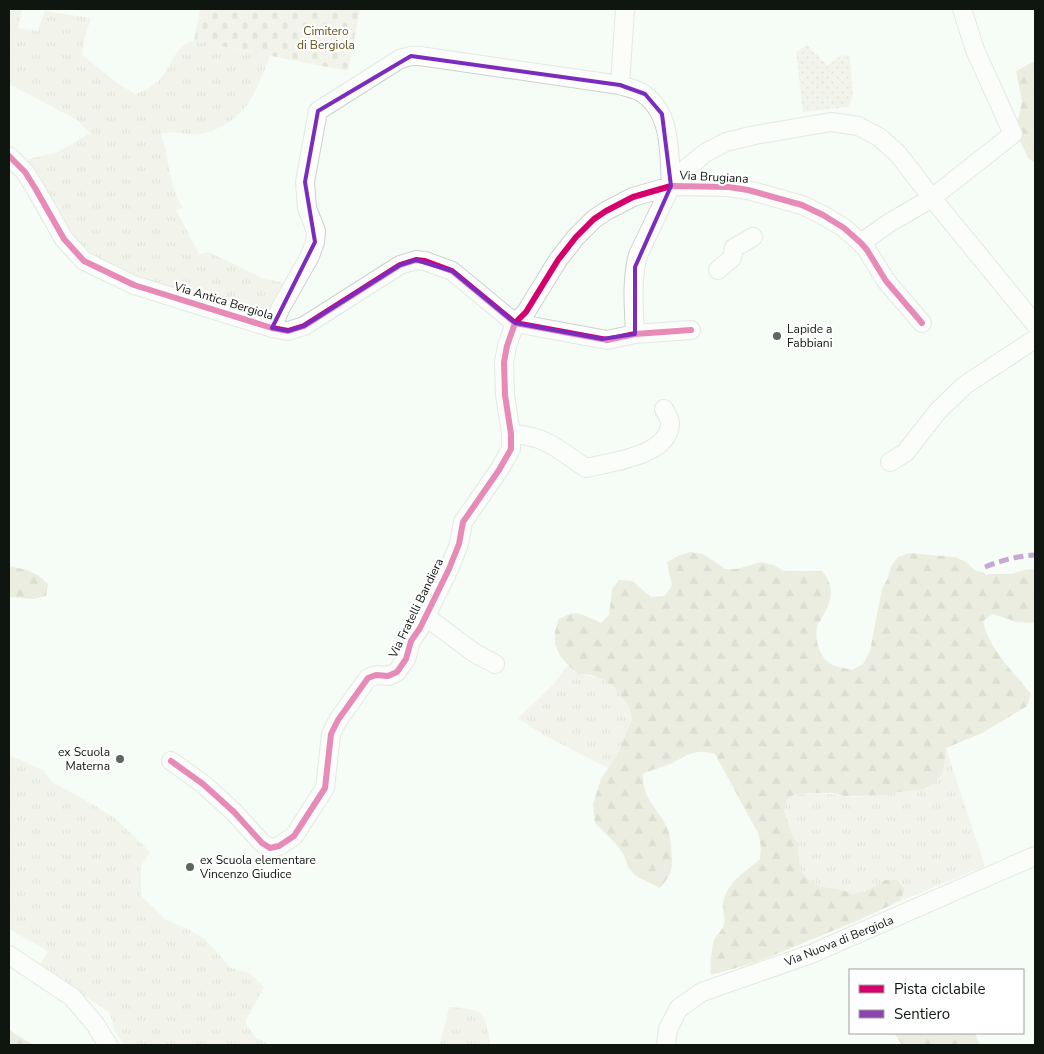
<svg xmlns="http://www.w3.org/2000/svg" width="1044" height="1054" viewBox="0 0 1044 1054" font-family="'Nunito Sans',sans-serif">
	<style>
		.grass { fill: url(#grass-tufts) }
		.forest { fill: url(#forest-firs) }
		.cemetery { fill: url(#cemetery-stones) }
		.garden { fill: url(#garden-dots) }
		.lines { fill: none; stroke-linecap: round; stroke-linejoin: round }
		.street-casing { stroke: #cbd2cc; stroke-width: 20 }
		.street { stroke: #fefffe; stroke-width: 18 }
		.quiet { stroke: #8e44ad; stroke-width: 5; stroke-dasharray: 10 5; stroke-linecap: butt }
		.cycleway-casing { stroke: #fff; stroke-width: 9 }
		.cycleway { stroke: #d6006c; stroke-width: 6 }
		.marked { fill: none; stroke: #7b2cbf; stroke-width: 4; stroke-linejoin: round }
		.poi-dot { fill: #5f6660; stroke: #fff; stroke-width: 2 }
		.labels { text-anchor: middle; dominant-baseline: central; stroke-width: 4.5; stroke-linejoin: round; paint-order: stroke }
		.park-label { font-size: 12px; fill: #625018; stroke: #fff }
		.street-label { font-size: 12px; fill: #0e160f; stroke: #fff }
		.poi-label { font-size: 12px; fill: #0e160f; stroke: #fff; text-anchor: start }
	</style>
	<defs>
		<pattern id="grass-tufts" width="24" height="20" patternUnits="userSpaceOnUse" patternTransform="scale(1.25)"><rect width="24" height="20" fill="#edecdd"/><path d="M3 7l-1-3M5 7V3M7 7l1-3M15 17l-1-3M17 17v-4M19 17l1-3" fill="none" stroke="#cacabc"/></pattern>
		<pattern id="forest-firs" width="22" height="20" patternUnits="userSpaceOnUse" patternTransform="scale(1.25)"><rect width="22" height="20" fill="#dedbc6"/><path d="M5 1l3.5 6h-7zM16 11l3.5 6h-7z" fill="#bdbba9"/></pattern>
		<pattern id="cemetery-stones" width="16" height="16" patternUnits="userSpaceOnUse" patternTransform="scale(1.25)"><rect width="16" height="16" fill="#edecdd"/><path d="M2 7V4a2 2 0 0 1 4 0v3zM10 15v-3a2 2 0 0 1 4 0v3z" fill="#cacabc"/></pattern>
		<pattern id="garden-dots" width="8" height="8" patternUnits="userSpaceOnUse" patternTransform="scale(1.25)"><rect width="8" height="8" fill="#edecdd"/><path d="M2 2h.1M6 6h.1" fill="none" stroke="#cacabc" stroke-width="1.8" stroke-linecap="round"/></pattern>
	</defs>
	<rect width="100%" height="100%" fill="#f5fcf6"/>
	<!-- grass -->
	<path class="grass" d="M9,9H22L18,28L37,31L45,11L91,18L85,36L82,55L120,85L136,94C145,91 157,84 163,76C171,65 177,43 194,41L270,56C259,83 252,109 224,125C217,129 208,133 199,134C186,135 173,131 161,134C168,152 167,164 172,182C174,191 179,200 183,208L176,210L199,254L209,252L265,279L286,283L266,320L125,276L89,251L70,235L25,160L58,152L90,133L77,120L9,84Z
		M568,665C571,668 574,671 577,673C585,677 595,675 603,680C616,686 632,705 632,719C632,726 614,761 610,769L542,734L518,718L553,685Z
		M946,748L985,866L900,901L905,889L885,880L864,892L853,894L842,890L818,886L808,880L800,870L798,845L792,834L784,811L787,799C804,789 825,794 844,796C861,799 881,794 898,791C905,790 914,791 921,789C929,787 937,778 943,773Z
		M9,755L43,770L52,782L94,805L117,820L150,852L141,866V896L166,920L188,929L205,939L231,968L250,973L264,987L245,1022L256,1038L272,1045H125L115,1032L110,1013L55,976L40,964L48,951L9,929Z
		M449,1007C482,1009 486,1011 490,1045H440Z"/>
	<!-- forest -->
	<path class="forest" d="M1035,61V163L1028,158L1016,132L1022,101L1016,71Z
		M690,552L703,554L725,569H737L761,562L773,565L784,571H822C834,586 833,597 824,614C822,618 818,623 817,628C814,638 820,657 829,663C835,667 845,668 852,670L863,664L870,651L882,589L888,578L891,566L898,557L909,553L955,557L966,562L975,570L987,574H1012L1023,570L1035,569V623L1017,622L993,614L983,621C989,649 1013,672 1031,694L1027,706L982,733L946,748L943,773L934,783L923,789L898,792L884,795L857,796H845L832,793H807L794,795L787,799L784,811L792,834L798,845L800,870L809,880L818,886L842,890L853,894L864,892L885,880H897L905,889L900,901L859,920L757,962L711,975C710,964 711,951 714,940C716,935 721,932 723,927C727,919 722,912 723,904C726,882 746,872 760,859L761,847L758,833L715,754C694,748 689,755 670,764C661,768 652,769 643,774C642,801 659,808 668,830C670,836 671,843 671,849C673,868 673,873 660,888L636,876L628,867L624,855L616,844L595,823L593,804L601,779L616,757L632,720L629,707L614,687L604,680L591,675L578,674L568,665L560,656L555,644V632L558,620C577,608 582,615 601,623L609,615L612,589L619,580L632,581L651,597L664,596L672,586L667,562L678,556Z
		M9,566L27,570L39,576L48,584L46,596L34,599L9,597Z
		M9,1029L16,1035L34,1045H9Z
		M894,1033H975L980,1045H902Z"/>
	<!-- cemetery -->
	<path class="cemetery" d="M200,9H360L348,71L194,41Z"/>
	<!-- garden -->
	<path class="garden" d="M807,45L815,54L816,53L827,66L842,55L850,57L853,97L848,107L803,112L796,52Z"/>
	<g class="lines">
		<defs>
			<path id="street" d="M620,85L625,9
				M9,156L25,172L35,188L64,239L84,261L134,285L272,328L288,331L304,326L400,265L416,260L425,261L452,271L515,323L607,340L635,334L691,330
				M861,243L889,223L932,198L1013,134L975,50L962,9
				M718,270L732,258L734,248L753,237
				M272,328L280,309L310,256L315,242L316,231L307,208L305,182L318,111L400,59L411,56H420L620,85C628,88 638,89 645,95C672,115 669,155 671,186
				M635,334C634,307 631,281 638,255L671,186L688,167L705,153L726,142L755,135L831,122L858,126L879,137L898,154L932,198L1035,324
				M511,434C545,435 559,450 586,468C610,462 670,456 670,423C670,419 666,413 664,409
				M890,462L905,453L938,411L965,385L1035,339
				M425,616L473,652L495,664
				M171,761L203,784L234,812L262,843L270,848L279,846L294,836L325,788L331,734L338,720L368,678L376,675L388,676L397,672L406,659L411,641L420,628L449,569L459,544L463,522L499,470L511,449V434L505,395L504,362L507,346L515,323L526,312L558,260L576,237L594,219L606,211L633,197L671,186L729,187L748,190L802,205L823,215L844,228L861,243L867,250L886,281L922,323
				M9,955L72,997L95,1024L108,1045
				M666,1045L668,1029L679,1008L702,992L811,954L1035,856"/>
		</defs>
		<!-- street casing -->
		<use href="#street" class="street-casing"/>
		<!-- street -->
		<use href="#street" class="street"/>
		<!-- quiet -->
		<path class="quiet" d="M985,567C1002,560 1018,556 1035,555"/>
		<defs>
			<path id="cycleway" d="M9,156L25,172L35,188L64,239L84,261L134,285L272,328L288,331L304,326L400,265L416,260L425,261L452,271L515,323L607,340L635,334L691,330
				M171,761L203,784L234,812L262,843L270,848L279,846L294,836L325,788L331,734L338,720L368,678L376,675L388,676L397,672L406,659L411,641L420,628L449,569L459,544L463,522L499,470L511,449V434L505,395L504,362L507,346L515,323L526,312L558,260L576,237L594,219L606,211L633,197L671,186L729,187L748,190L802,205L823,215L844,228L861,243L867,250L886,281L922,323"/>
		</defs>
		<!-- cycleway casing -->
		<use href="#cycleway" class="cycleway-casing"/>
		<!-- cycleway -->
		<use href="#cycleway" class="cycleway"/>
	</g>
	<!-- marked area -->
	<path d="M0 0H1044V1054H0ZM411,56L620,85L645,94L662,114L671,186L635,267V334L602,339L515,323L452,271L416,260L400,265L304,326L288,331L272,328L315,242L305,182L318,111Z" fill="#f5fcf6" fill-opacity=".55" fill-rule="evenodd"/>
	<path class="marked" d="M411,56L620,85L645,94L662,114L671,186L635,267V334L602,339L515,323L452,271L416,260L400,265L304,326L288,331L272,328L315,242L305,182L318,111Z"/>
	<!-- markers -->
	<g class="poi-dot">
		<circle cx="777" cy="336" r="5"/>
		<circle cx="120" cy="759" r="5"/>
		<circle cx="190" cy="867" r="5"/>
	</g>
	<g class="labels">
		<!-- park labels -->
		<g class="park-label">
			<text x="326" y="31">Cimitero<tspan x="326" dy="14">di Bergiola</tspan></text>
		</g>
		<!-- street labels -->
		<g class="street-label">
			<text transform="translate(714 177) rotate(3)">Via Brugiana</text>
			<text transform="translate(224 301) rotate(17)">Via Antica Bergiola</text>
			<text transform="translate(416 608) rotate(-64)">Via Fratelli Bandiera</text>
			<text transform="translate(839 941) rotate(-22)">Via Nuova di Bergiola</text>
		</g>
		<!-- poi labels -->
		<g class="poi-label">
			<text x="787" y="329">Lapide a<tspan x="787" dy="14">Fabbiani</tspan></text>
			<text x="110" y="752" text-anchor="end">ex Scuola<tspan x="110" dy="14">Materna</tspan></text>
			<text x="200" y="860">ex Scuola elementare<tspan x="200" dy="14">Vincenzo Giudice</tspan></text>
		</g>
	</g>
	<!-- border -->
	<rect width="1044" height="1054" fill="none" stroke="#0e160f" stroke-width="20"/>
	<!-- legend -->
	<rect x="849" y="969" width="175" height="65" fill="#ffffff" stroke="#9fa29f"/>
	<rect x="859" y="985" width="25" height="8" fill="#d6006c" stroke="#9fa29f"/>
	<text x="894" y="994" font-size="15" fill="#0e160f">Pista ciclabile</text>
	<rect x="859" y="1010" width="25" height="8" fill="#8e44ad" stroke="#9fa29f"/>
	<text x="894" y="1019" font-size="15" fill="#0e160f">Sentiero</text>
</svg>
